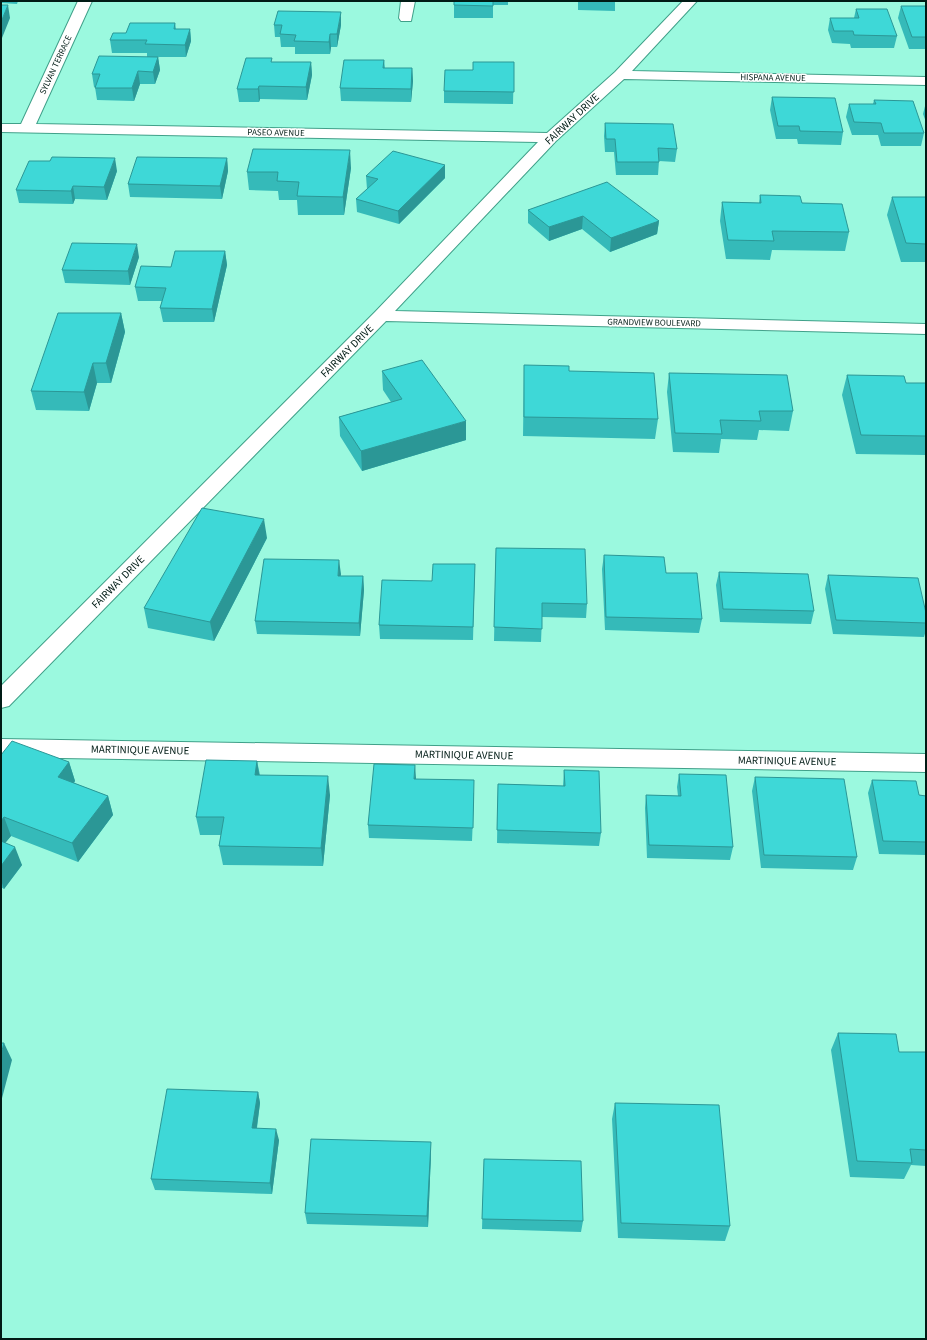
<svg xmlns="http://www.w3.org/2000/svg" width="927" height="1340" viewBox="0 0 927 1340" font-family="'Source Sans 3',sans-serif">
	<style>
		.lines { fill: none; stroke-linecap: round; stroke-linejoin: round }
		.minor-casing { stroke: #40a089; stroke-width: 2 }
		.minor { fill: #fff; fill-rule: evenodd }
		.wall { fill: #35bab9 }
		.shaded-wall { fill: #2b9796 }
		.building { fill: #3ed8d7; stroke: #2b9796 }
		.labels { text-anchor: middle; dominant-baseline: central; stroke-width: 3; stroke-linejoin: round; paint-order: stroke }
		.far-street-label { font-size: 9px; fill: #001b15; stroke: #fff }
		.street-label { font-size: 11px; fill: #001b15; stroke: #fff }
	</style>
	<rect width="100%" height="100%" fill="#9bf9df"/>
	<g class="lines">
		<defs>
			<path id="minor" d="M78,1H92L36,124L547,133L615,72L683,1H697L632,71L926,77V85L624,79L556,141L395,311L926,324V334L386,321L9,706L1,708V686L375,312L538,142L1,132V124H21Z
				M401,1H415L411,21H401L399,18Z
				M1,739L926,754V772L1,757Z"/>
		</defs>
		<!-- minor casing -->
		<use href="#minor" class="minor-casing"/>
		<!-- minor -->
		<use href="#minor" class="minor"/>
	</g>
	<!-- wall -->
	<path class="wall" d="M1,1H18L17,4L1,3Z
		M137,1H186V2Z
		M454,1H508V5H493V18H454Z
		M578,1H615V11L578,10Z
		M901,6H926V49H909L898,18Z
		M856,9L897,36L894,48H851L850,44L832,43L828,30L830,18H854Z
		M175,23L176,29H190L191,41L186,57H147V53H112L110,40L126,33Z
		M274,25H341L337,47H331L330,54H295V47H281L280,37H275Z
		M158,57L160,70L155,84H140L134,101L97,100L95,87H94L92,74Z
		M384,60L385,68H412L413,81L411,102L341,101L340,88Z
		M272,62H311L312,75L307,100L260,99L259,102H239L237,89Z
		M514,62L513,104L444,103V91L473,70Z
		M772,97L843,132L841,145L798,144L797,139H776L770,110Z
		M874,100L924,133L921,146H881L878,135H852L846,117L849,104H873Z
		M926,102V122L923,114Z
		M605,123L677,149L675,162L659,161L658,175H616L614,152H605L604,136Z
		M227,158L228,171L222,199L130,197L128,184Z
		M445,165V178L399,224L357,212L356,199L367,189L366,176Z
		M351,168L344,215H298L297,200H279L278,191L249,190L247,172Z
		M117,171L107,200L75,199L73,204L19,203L16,190Z
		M760,195L802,203L849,232L845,251L772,250L770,260L726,259L720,221L722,202L759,203Z
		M892,197H926V262H901L887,215Z
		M528,210L659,221L657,234L610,252L582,229L549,241L528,223Z
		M225,251L227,265L214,322H163L160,308L162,301H138L135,287L171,267Z
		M139,257L130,285L65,283L62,270Z
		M121,313L125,332L111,383H97L89,411L36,410L31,391Z
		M524,365L569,371L658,419L655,439L523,436Z
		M382,371L466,440L362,471L340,436L339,417L391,402L383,390Z
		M669,373L793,411L789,431L759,430L757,440L721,439L719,453L673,452L667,392Z
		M847,375L906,383H926V455L856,454L842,395Z
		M267,538L214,641L148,628L144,608Z
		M496,548L587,604L586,618L542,617L541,642L494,641Z
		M604,555L666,573L702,619L699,633L605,630L602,569Z
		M475,564L473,640L380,639L379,625L432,581Z
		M719,572L814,611L811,624L720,622L716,585Z
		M341,574L340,576H363L364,590L360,636L257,634L255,621Z
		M828,575L926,613V630L924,637L833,634L825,589Z
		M1,755L69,762L75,781L74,783L108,796L113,815L78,862L11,836L5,843L22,865L4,889L1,887Z
		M257,761L260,775L330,795L323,866L223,865L219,846L221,835H200L196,817Z
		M564,770L601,833L599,846L497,843L498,784L563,786Z
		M679,774L733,847L730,860L647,858L645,808L646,795L678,796L677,787Z
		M755,777L857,857L853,870L761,868L752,791Z
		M416,779L474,793L472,841L369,838L368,825Z
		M872,780L919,795L926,796V855L879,854L868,793Z
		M838,1033L899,1052H926V1166L911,1165L904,1179L850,1177L831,1050Z
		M258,1092L260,1103L257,1128L279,1140L272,1194L155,1190L151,1179Z
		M615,1103L730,1226L725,1241L618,1238L612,1119Z
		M431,1153L428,1227L307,1224L305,1213Z
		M484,1159L583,1221L581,1232L482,1229Z"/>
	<!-- shaded-wall -->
	<path class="shaded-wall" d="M8,5L10,18L2,38L1,34V22Z
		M341,12V25L337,47V34Z
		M190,29L191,41L186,57L185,45Z
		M330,34L331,47L330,54L329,42Z
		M158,57L160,70L155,84L153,72Z
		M311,62L312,75L307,100L306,87Z
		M412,68L413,81L411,102V89Z
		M138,71L140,84L134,101L132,88Z
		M259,86L260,99L259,102L258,89Z
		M350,150L351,168L344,215L343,197Z
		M115,158L117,171L107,200L104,187Z
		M227,158L228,171L222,199L220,186Z
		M445,165V178L399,224L398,211Z
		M73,186L75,199L73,204L71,191Z
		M583,216L582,229L549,241V227Z
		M659,221L657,234L610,252L611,238Z
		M137,244L139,257L130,285L128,271Z
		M225,251L227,265L214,322L212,309Z
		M121,313L125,332L111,383L106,363Z
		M93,363L97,383L89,411L84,392Z
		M466,421V440L362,471L361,451Z
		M264,519L267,538L214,641L210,622Z
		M339,560L341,574L339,589L338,576Z
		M363,576L364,590L360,636L359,623Z
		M257,761L260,780L255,775Z
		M69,762L75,781L64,796L58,777Z
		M415,765L416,778L415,792L414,779Z
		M328,776L330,795L323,866L321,848Z
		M108,796L113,815L78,862L72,843Z
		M4,817L11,836L1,848V821Z
		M15,847L22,865L4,889L1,880V866Z
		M4,1043L12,1060L1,1102V1054Z
		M258,1092L260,1103L255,1140L252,1128Z
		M276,1129L279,1140L272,1194L270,1183Z
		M431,1142V1153L428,1227L427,1216Z"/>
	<!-- building -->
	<path class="building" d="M454,1H493V6L454,5Z
		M1,5H8L1,22Z
		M901,6H926V37H912Z
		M856,9H887L897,36L854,35L853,31H834L830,18H859Z
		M278,11L341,12L337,34H330L329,42L294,41L296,35L280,34L282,25H274Z
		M130,23H175L174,29H190L185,45L145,44L147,40H110L113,33H126Z
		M99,56L158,57L153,72L138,71L132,88H95L100,74H92Z
		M246,58H272L271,62H311L306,87L259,86L258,89H237Z
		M344,60H384L383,68H412L411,89L340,88Z
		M473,62H514V92L444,91L445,70H473Z
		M772,97L835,98L843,132L800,131L799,126H778Z
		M874,100L913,101L924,133H884L881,123L854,122L849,104H876Z
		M605,123L673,124L677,149L658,148L659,162H617L615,139H606Z
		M253,149L350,150L343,197L297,196L299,182L277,181L278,172H247Z
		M393,151L445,165L398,211L356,199L378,179L366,176Z
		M52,157L115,158L104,187L73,186L71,191L16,190L29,161H50Z
		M137,157L227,158L220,186L128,184Z
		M607,182L659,221L611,238L583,216L549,227L528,210Z
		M760,195L800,196L802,203L842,204L849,232L772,231L774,241L728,240L722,202L761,203Z
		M892,197H926V244L906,243Z
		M72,243L137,244L128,271L62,270Z
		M175,251H225L212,309L160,308L166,288L135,287L141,266L171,267Z
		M58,313H121L106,363H93L84,392L31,391Z
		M422,360L466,421L361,451L339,417L402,399L382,371Z
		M524,365L569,366V371L654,373L658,419L524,417Z
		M669,373L787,375L793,411H759L761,421L720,420L722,434L675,433Z
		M847,375L904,376L906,383H926V436L861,435Z
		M202,508L264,519L210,622L144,608Z
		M496,548L585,549L587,604L542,603V629L494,627Z
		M604,555L664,557L666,573H697L702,619L606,617Z
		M264,559L339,560L338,576H363L359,623L255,621Z
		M433,564H475L473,627L379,625L382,580L432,581Z
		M719,572L808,574L814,611L723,609Z
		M828,575L918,578L926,613V623L836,620Z
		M12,741L69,762L58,777L108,796L72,843L4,817L1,821V755Z
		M206,760L257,761L255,775L328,776L321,848L219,846L224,817H196Z
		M374,764L415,765L414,779L474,780L473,828L368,825Z
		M564,770L599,771L601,833L497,830L498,784L565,786Z
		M679,774L726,775L733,847L649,845L646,795L681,796Z
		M755,777L844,779L857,857L764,855Z
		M872,780L916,781L919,795L926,796V842L883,841Z
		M1,841L15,847L1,866Z
		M838,1033L896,1034L899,1052H926V1150L910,1149L912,1163L857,1161Z
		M1,1043H4L1,1054Z
		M167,1089L258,1092L252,1128L276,1129L270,1183L151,1179Z
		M615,1103L719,1105L730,1226L621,1223Z
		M311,1139L431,1142L427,1216L305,1213Z
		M484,1159L581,1161L583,1221L482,1219Z"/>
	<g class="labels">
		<!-- far-street labels -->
		<g class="far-street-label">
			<text transform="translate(56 65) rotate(-65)">SYLVAN TERRACE</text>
			<text transform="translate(773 78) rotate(1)">HISPANA AVENUE</text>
			<text transform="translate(276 133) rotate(1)">PASEO AVENUE</text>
			<text transform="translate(654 323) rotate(1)">GRANDVIEW BOULEVARD</text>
		</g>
		<!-- street labels -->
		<g class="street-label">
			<text transform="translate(572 119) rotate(-43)">FAIRWAY DRIVE</text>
			<text transform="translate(347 351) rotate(-45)">FAIRWAY DRIVE</text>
			<text transform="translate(118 582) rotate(-45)">FAIRWAY DRIVE</text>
			<text transform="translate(140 750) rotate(1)">MARTINIQUE AVENUE</text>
			<text transform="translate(464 755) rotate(1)">MARTINIQUE AVENUE</text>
			<text transform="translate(787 761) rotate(1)">MARTINIQUE AVENUE</text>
		</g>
	</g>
	<!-- border -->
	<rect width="927" height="1340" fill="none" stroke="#001b15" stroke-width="4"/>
</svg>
